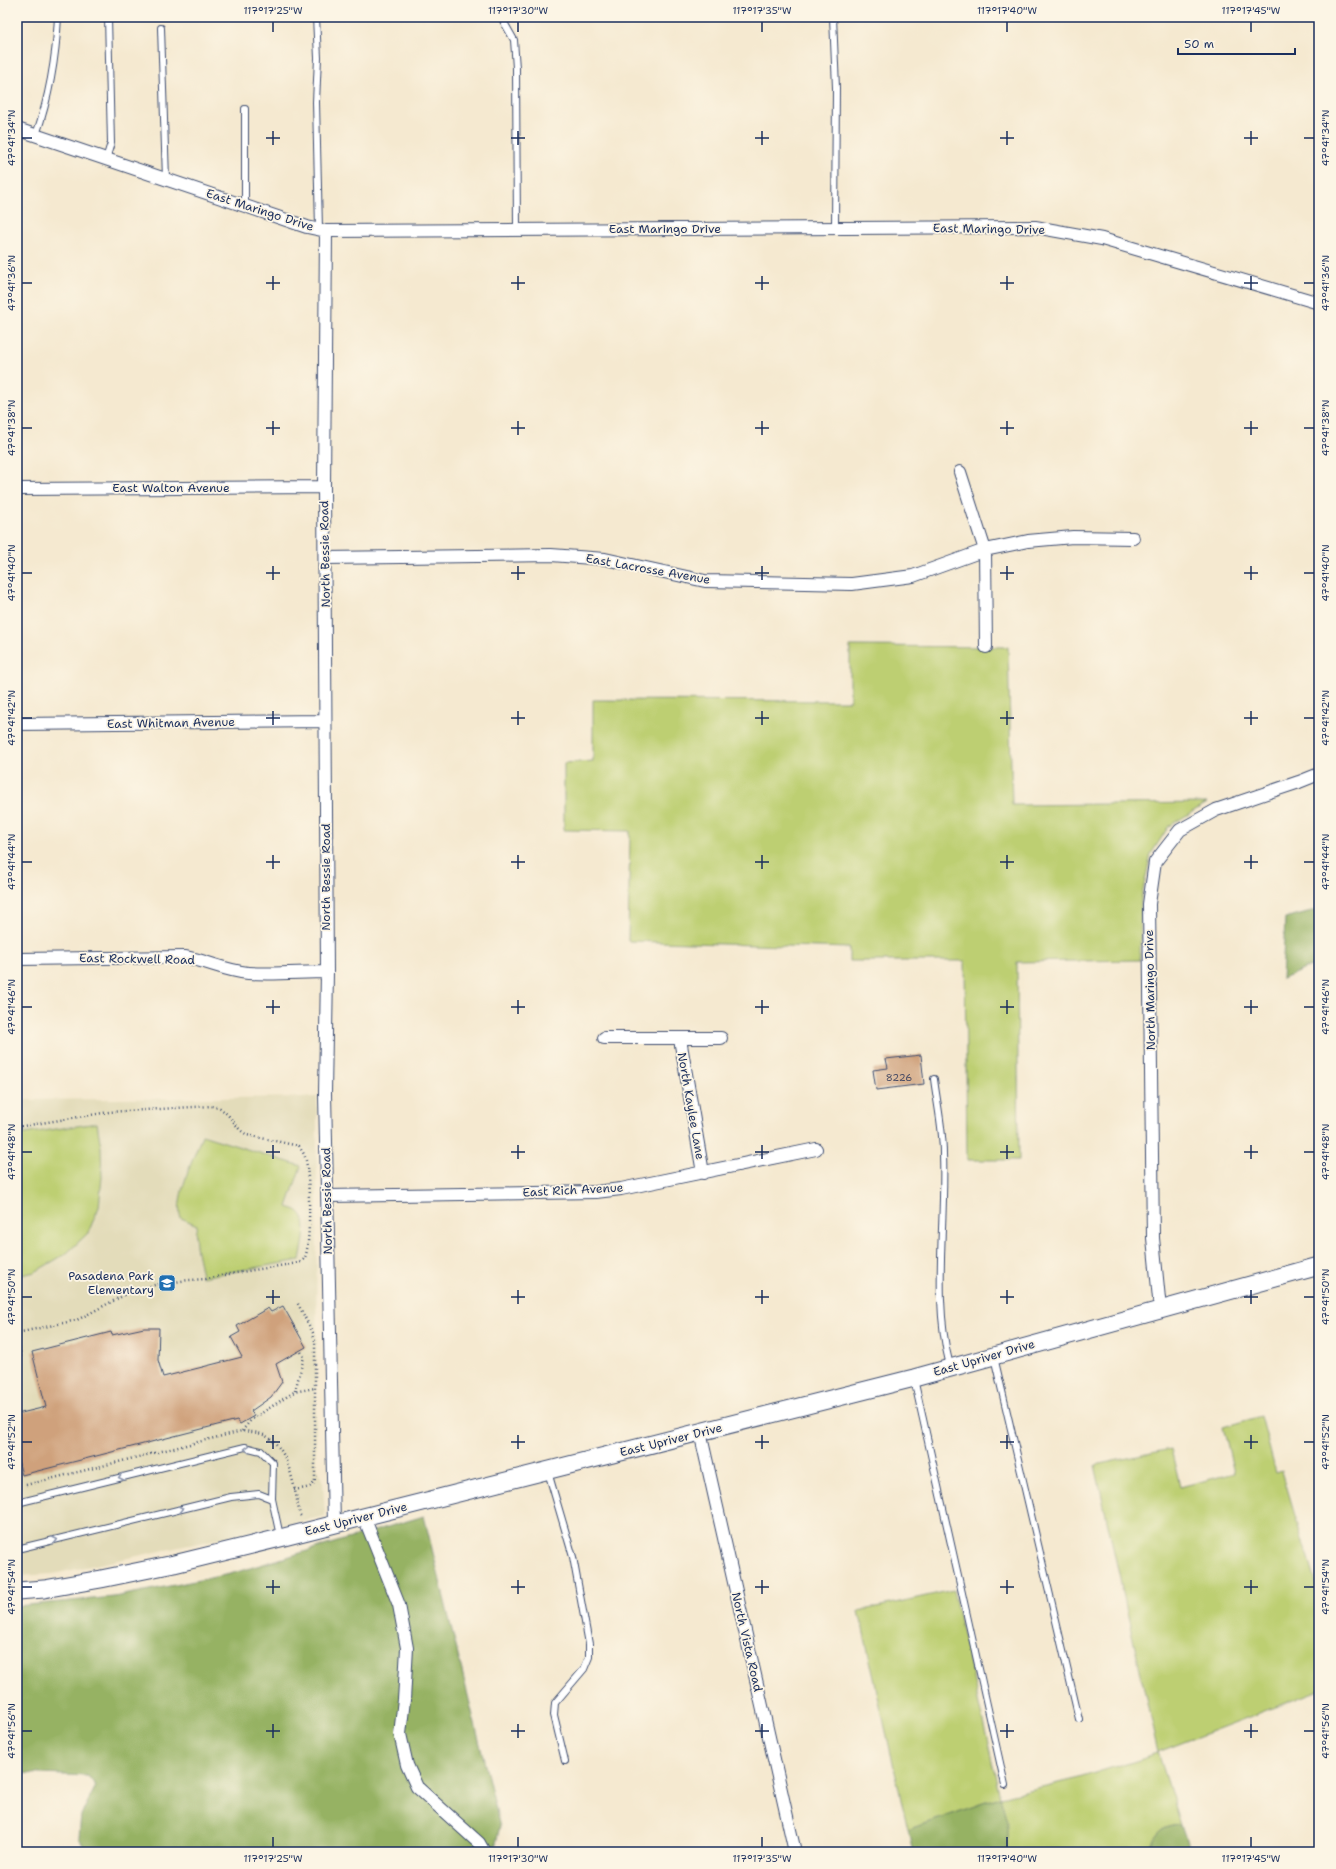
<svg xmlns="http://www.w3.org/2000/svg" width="1336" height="1869" viewBox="0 0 1336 1869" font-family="'Shantell Sans',sans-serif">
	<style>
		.built { fill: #e3dcba }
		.green { fill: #bdcf72; stroke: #6c7f68 }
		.forest { fill: #96b264; stroke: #587061 }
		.building { fill: #cfa17b }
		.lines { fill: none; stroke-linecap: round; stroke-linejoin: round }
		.lane-casing { stroke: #3c4b6f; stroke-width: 8 }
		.street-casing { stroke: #3c4b6f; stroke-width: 14 }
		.secondary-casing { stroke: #3c4b6f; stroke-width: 19 }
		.path { stroke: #3c4b6f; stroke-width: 2.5; stroke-dasharray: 1 3; stroke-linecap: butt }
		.lane { stroke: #fff; stroke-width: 6 }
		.street { stroke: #fff; stroke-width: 12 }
		.secondary { stroke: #fff; stroke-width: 17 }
		.oneway { stroke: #8d97ae }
		.ticks { fill: none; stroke: #1b2f5e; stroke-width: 1.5 }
		.labels { text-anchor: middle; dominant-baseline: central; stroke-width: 3.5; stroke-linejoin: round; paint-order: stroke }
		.number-label { font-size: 10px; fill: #484c65 }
		.street-label { font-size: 12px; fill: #1b2f5e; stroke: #fcf5e5 }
		.poi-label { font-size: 12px; fill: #1b2f5e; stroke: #fcf5e5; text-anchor: end }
		.neatline { fill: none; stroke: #1b2f5e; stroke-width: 1.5 }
		.ticks-label { font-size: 10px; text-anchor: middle; fill: #1b2f5e }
	</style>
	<rect width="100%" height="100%" fill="#fcf5e5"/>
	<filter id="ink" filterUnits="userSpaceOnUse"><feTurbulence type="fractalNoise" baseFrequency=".025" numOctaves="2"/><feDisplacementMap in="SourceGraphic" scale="8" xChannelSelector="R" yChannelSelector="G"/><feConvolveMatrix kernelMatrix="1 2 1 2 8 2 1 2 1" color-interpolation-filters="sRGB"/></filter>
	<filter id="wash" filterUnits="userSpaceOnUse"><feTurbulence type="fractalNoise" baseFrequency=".012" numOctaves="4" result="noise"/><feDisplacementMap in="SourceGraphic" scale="16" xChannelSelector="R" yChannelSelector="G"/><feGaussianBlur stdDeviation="0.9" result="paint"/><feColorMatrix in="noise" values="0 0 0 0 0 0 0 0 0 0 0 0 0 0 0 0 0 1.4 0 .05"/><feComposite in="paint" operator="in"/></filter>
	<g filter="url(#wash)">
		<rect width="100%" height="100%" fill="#f5e9d0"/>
		<!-- built -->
		<path class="built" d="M317,1097L316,1467L323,1482L325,1516L53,1574L17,1576V1100Z"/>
		<!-- green -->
		<path class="green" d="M850,646L1008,647L1012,805L1207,803L1169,826L1151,854L1141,899L1140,960L1017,962L1019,1160H967L965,961H849V948L628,941L630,831L564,830V763L593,761V700L850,701Z
			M97,1123L101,1147L102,1177L99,1207L88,1233L67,1253L35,1272L17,1276V1135Z
			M202,1135L301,1166L287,1207C292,1209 297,1209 301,1214C309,1223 302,1248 300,1260L202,1277C200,1260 192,1242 197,1225L181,1218C173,1201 196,1153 202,1135Z
			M1261,1416L1276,1473L1282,1471L1319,1596V1690L1158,1752L1181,1824C1159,1826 1156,1833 1147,1852H1007L1000,1797L908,1830L859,1611L953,1590L1000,1797L1079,1778L1158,1753L1095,1465L1171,1449L1180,1487L1234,1473L1223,1427Z"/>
		<!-- forest -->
		<path class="forest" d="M1319,909V963L1282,979L1285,918Z
			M424,1516L500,1826L494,1852H88L79,1838L81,1815L96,1786L88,1776L17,1773V1606L114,1597L230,1574Z
			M1000,1797L1007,1822V1852H913L908,1830Z
			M1181,1824L1190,1852H1147C1156,1833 1159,1826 1181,1824Z"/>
		<g id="blocks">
			<!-- building -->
			<path class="building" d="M921,1055L924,1084L876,1090L873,1070L888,1068L886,1059Z
				M283,1306L306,1347L276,1364L282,1382L271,1397L251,1411L254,1416L240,1424L237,1420L22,1475L17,1456V1414L46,1407L32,1352L111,1332L112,1335L144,1328H159L158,1360L163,1377L242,1357L231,1337L240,1332L237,1326L268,1308L271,1312Z"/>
		</g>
	</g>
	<g filter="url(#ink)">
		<use href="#blocks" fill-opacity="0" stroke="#3c4b6f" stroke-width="1"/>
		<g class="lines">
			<defs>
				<path id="lane" d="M316,17L318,58L316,102L319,229
					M501,17L514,40L516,68L517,230
					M833,17L836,88L835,228
					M161,28L166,179
					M36,135C49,98 56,57 58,17
					M106,159L111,143L108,17
					M245,206V109
					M934,1079C937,1103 943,1129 943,1154C946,1224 932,1297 950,1366
					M994,1357L1079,1719
					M914,1379L1005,1785
					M548,1472L573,1557L589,1644V1657L584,1669L555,1703L554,1715L565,1761
					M17,1503L245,1447L261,1451L273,1463L272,1499L280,1536
					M17,1549L231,1497L259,1494L272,1499"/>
				<path id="street" d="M17,129L307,227L326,231L1035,227L1102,239L1319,303
					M326,231L324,487L327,972L325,1094L334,1524
					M960,472L985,550L986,647
					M17,489L324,487
					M325,558L551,555L605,559L705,581L852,584L913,576L985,550L1028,541L1073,537L1133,538
					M17,724L325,721
					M17,959L185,957C207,961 226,971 248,973C274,975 301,972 327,972
					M604,1038H721
					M680,1039L703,1173
					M327,1196L596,1192L621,1189L816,1149
					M1160,1309L1153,1238L1149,904L1155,862L1180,830L1216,810L1299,782L1319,774
					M700,1432L795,1852
					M364,1517L399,1605L407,1648L404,1700L400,1734L407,1765L417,1787L479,1843L484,1852"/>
				<path id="secondary" d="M17,1591L44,1589L101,1579L174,1564L280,1538L914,1378L1319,1266"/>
			</defs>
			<!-- lane casing -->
			<use href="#lane" class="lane-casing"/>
			<!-- street casing -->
			<use href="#street" class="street-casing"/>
			<!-- secondary casing -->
			<use href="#secondary" class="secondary-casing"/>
			<!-- path -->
			<path class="path" d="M17,1127L109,1112L211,1106L220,1108L228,1115L240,1130L247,1135L299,1146C301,1150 304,1153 305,1157C310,1170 311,1246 305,1257C304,1260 301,1262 298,1263L229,1274L207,1279L188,1280L155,1285L132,1291L77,1320L17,1333
				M17,1336L21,1357
				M295,1391L304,1357L300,1350
				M242,1431L251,1420L294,1392L315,1388
				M26,1485L242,1431C251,1432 261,1432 269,1438C290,1451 295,1492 300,1515L302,1517
				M294,1490C303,1488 314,1489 315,1479V1341L313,1333L297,1302"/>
			<!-- lane -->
			<use href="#lane" class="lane"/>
			<!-- street -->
			<use href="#street" class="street"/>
			<!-- secondary -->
			<use href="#secondary" class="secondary"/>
		</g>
		<!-- one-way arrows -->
		<defs><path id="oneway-chevron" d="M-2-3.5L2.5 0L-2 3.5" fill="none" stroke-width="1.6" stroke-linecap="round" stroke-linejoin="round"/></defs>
		<g class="oneway">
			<use href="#oneway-chevron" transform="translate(247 1449) rotate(-176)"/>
			<use href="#oneway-chevron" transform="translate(121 1477) rotate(166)"/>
			<use href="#oneway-chevron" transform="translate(181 1509) rotate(-14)"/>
			<use href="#oneway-chevron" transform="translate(55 1540) rotate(-14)"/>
		</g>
	</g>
	<!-- ticks -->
	<path class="ticks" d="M273,22V32M518,22V32M762,22V32M1007,22V32M1251,22V32M273,131V145M518,131V145M762,131V145M1007,131V145M1251,131V145M22,138H32M266,138H280M511,138H525M755,138H769M1000,138H1014M1244,138H1258M1304,138H1314M273,276V290M518,276V290M762,276V290M1007,276V290M1251,276V290M22,283H32M266,283H280M511,283H525M755,283H769M1000,283H1014M1244,283H1258M1304,283H1314M273,421V435M518,421V435M762,421V435M1007,421V435M1251,421V435M22,428H32M266,428H280M511,428H525M755,428H769M1000,428H1014M1244,428H1258M1304,428H1314M273,566V580M518,566V580M762,566V580M1007,566V580M1251,566V580M22,573H32M266,573H280M511,573H525M755,573H769M1000,573H1014M1244,573H1258M1304,573H1314M273,711V725M518,711V725M762,711V725M1007,711V725M1251,711V725M22,718H32M266,718H280M511,718H525M755,718H769M1000,718H1014M1244,718H1258M1304,718H1314M273,855V869M518,855V869M762,855V869M1007,855V869M1251,855V869M22,862H32M266,862H280M511,862H525M755,862H769M1000,862H1014M1244,862H1258M1304,862H1314M273,1000V1014M518,1000V1014M762,1000V1014M1007,1000V1014M1251,1000V1014M22,1007H32M266,1007H280M511,1007H525M755,1007H769M1000,1007H1014M1244,1007H1258M1304,1007H1314M273,1145V1159M518,1145V1159M762,1145V1159M1007,1145V1159M1251,1145V1159M22,1152H32M266,1152H280M511,1152H525M755,1152H769M1000,1152H1014M1244,1152H1258M1304,1152H1314M273,1290V1304M518,1290V1304M762,1290V1304M1007,1290V1304M1251,1290V1304M22,1297H32M266,1297H280M511,1297H525M755,1297H769M1000,1297H1014M1244,1297H1258M1304,1297H1314M273,1435V1449M518,1435V1449M762,1435V1449M1007,1435V1449M1251,1435V1449M22,1442H32M266,1442H280M511,1442H525M755,1442H769M1000,1442H1014M1244,1442H1258M1304,1442H1314M273,1580V1594M518,1580V1594M762,1580V1594M1007,1580V1594M1251,1580V1594M22,1587H32M266,1587H280M511,1587H525M755,1587H769M1000,1587H1014M1244,1587H1258M1304,1587H1314M273,1724V1738M518,1724V1738M762,1724V1738M1007,1724V1738M1251,1724V1738M22,1731H32M266,1731H280M511,1731H525M755,1731H769M1000,1731H1014M1244,1731H1258M1304,1731H1314M273,1837V1847M518,1837V1847M762,1837V1847M1007,1837V1847M1251,1837V1847"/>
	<!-- icons -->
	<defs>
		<symbol id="school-square" viewBox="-11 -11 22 22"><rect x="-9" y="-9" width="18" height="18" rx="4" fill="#1f6fb2" stroke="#fcf5e5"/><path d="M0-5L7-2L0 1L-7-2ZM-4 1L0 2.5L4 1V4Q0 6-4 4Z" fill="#fff"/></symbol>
	</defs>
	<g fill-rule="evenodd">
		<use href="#school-square" x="157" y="1273" width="20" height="20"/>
	</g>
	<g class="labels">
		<!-- number labels -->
		<g class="number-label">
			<text x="899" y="1077">8226</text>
		</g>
		<!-- street labels -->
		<g class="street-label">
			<text transform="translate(260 210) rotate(18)">East Maringo Drive</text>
			<text x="665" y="229">East Maringo Drive</text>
			<text transform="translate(989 229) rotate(1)">East Maringo Drive</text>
			<text x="171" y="488">East Walton Avenue</text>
			<text transform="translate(325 554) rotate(-91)">North Bessie Road</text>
			<text transform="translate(648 569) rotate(10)">East Lacrosse Avenue</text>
			<text transform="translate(171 723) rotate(-1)">East Whitman Avenue</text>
			<text transform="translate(326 877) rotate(-90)">North Bessie Road</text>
			<text transform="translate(137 959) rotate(1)">East Rockwell Road</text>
			<text transform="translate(1150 990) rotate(-91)">North Maringo Drive</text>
			<text transform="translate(691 1106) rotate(80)">North Kaylee Lane</text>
			<text transform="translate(573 1190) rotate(-3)">East Rich Avenue</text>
			<text transform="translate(327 1201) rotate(-91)">North Bessie Road</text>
			<text transform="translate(984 1358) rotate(-16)">East Upriver Drive</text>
			<text transform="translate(671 1440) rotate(-14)">East Upriver Drive</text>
			<text transform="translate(356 1519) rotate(-14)">East Upriver Drive</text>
			<text transform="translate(747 1642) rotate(77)">North Vista Road</text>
		</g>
		<!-- poi labels -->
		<g class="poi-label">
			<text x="154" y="1276">Pasadena Park<tspan x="154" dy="14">Elementary</tspan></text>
		</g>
	</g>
	<!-- margin -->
	<rect width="1336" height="1869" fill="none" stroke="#fcf5e5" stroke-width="44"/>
	<!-- scale -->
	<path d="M1178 48v6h117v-6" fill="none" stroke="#1b2f5e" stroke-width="2"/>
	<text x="1184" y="48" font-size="12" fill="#1b2f5e" stroke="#fcf5e5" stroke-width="3" paint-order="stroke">50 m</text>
	<rect x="22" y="22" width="1292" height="1825" class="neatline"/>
	<g class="ticks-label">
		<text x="273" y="14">117°17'25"W</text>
		<text x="518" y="14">117°17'30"W</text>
		<text x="762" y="14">117°17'35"W</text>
		<text x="1007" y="14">117°17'40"W</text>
		<text x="1251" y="14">117°17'45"W</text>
		<text transform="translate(1325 138) rotate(-90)" y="4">47°41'34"N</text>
		<text transform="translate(11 138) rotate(-90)" y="4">47°41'34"N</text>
		<text transform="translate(1325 283) rotate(-90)" y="4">47°41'36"N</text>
		<text transform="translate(11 283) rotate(-90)" y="4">47°41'36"N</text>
		<text transform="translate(1325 428) rotate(-90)" y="4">47°41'38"N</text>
		<text transform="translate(11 428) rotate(-90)" y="4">47°41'38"N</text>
		<text transform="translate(1325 573) rotate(-90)" y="4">47°41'40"N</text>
		<text transform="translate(11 573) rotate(-90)" y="4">47°41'40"N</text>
		<text transform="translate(1325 718) rotate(-90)" y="4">47°41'42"N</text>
		<text transform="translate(11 718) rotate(-90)" y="4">47°41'42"N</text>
		<text transform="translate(1325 862) rotate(-90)" y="4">47°41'44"N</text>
		<text transform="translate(11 862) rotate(-90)" y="4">47°41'44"N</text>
		<text transform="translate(1325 1007) rotate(-90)" y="4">47°41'46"N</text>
		<text transform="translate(11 1007) rotate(-90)" y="4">47°41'46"N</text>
		<text transform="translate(1325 1152) rotate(-90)" y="4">47°41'48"N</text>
		<text transform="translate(11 1152) rotate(-90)" y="4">47°41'48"N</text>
		<text transform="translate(1325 1297) rotate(-90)" y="4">47°41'50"N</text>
		<text transform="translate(11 1297) rotate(-90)" y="4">47°41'50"N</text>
		<text transform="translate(1325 1442) rotate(-90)" y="4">47°41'52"N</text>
		<text transform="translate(11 1442) rotate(-90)" y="4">47°41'52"N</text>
		<text transform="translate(11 1587) rotate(-90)" y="4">47°41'54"N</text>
		<text transform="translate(1325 1587) rotate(-90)" y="4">47°41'54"N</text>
		<text transform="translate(1325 1731) rotate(-90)" y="4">47°41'56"N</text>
		<text transform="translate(11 1731) rotate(-90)" y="4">47°41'56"N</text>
		<text x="273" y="1862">117°17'25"W</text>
		<text x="518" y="1862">117°17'30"W</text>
		<text x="762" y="1862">117°17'35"W</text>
		<text x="1007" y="1862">117°17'40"W</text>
		<text x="1251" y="1862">117°17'45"W</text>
	</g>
</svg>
